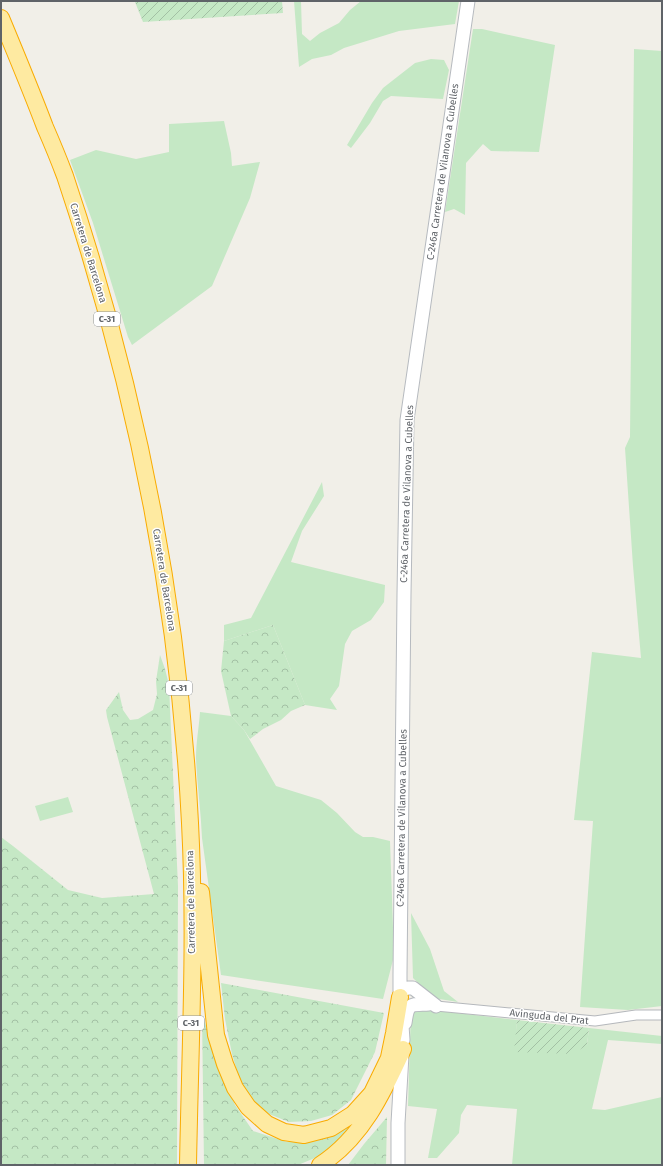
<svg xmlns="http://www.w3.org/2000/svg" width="663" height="1166" viewBox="0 0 663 1166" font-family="'Fira Sans',sans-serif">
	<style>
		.green { fill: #c5e8c5 }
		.forest { fill: url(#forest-crowns) }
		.garden { fill: url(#garden-furrows) }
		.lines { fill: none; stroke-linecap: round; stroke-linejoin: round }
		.minor-casing { stroke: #b5b8bc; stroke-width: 11 }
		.secondary-casing { stroke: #b6babf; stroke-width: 15 }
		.trunk-casing { stroke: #f9ab00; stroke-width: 18 }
		.minor { stroke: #fff; stroke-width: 9 }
		.secondary { stroke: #fff; stroke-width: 13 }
		.trunk { stroke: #feeaa1; stroke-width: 16 }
		.labels { text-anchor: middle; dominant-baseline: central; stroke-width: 3; stroke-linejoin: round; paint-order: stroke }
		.shield { fill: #fff; stroke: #8f9295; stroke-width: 1 }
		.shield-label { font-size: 9px; font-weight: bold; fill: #5f6368 }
		.street-label { font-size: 10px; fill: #5f6368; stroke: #fff }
	</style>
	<defs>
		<pattern id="forest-crowns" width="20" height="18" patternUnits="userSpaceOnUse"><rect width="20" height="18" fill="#c5e8c5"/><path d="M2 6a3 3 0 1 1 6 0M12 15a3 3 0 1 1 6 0" fill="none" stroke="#a3c0a4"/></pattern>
		<pattern id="garden-furrows" width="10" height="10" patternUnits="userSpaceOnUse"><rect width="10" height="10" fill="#c5e8c5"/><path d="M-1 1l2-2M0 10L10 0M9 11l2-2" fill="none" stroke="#a3c0a4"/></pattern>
	</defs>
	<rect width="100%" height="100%" fill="#f1efe8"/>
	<!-- green -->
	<path class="green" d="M294,1H301L302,34L310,41L320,33L339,23L350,10L361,1H459L455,24L399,31L344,48L331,55L312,59L299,67Z
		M473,29H482L555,45L539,152L491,151L483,144L466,163L465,215L454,209L445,212Z
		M634,49L662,51V1006L628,1010L580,1007L593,821L574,820L592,652L641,658L633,566L625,448L630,437Z
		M431,59L444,60L449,70L443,99L391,96L383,101L370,123L351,148L347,145L372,103L383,88L415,63Z
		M224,121L231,153L232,166L260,162L250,198L212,286L132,345L128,337L93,223L70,160L96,150L136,159L169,152V124Z
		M322,482L324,496L302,531L291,562L385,585L384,602L371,620L352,631L345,644L339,686L330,699L337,710L305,705L273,625L224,641V625L251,618Z
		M200,712L231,716L244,730L276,786L321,800L337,813L355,832L363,837H373L390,841L394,956L383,999L221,975L202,838C201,811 197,785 196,758C196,743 199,727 200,712Z
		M68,797L73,812L40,821L35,806Z
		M411,913L430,949L444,991L458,1002L433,998L413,978Z
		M411,1009H423L517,1020L515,1052L587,1045L589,1028L662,1036V1044L608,1040L592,1109L605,1110L662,1097V1165H512L517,1109L467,1105L461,1115L459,1133L437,1158H428L437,1109L408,1106Z"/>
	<!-- forest -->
	<path class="forest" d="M273,625L305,705L291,711L281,720L263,729L250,739L244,730L231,716L221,671L224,641Z
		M160,655L165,669L169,685L178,886L177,1165H1V837L13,846L68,890L102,898L154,894L107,717L106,710L119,692L123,710L130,720L138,719L153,710L157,694L156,681Z
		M221,983L384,1013L375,1052L351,1100L332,1115L311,1121L289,1122L269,1114L254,1103L240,1081L232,1054L225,1019Z
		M202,1015L235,1105L253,1131L287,1142L317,1141L352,1124L338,1143L322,1155L298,1165H204Z
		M387,1117L386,1165H348L364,1144Z"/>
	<!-- garden -->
	<path class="garden" d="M154,1H282L283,13L143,22L135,2Z
		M517,1020L589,1028L587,1045L573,1054L514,1052Z"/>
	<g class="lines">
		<defs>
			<path id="minor" d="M436,1006L595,1021L636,1015H662"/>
			<path id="secondary" d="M400,991L408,988H413L436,1006
				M405,1023C408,1002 410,1005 429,1004
				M403,1040L400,997V974L404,594L407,420L468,1
				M398,1165V1123L402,1055"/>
			<path id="trunk" d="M1,18C16,54 31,90 45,127C52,143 59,160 65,176C135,385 179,603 190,823C196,936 190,1051 188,1165
				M201,892L216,1035L225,1064L235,1088L248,1107L267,1124L284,1132L304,1135L331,1128L353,1114L372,1093L388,1060
				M387,1067L394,1033L400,997
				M320,1165C362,1138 383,1093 403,1049"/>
		</defs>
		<!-- minor casing -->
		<use href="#minor" class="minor-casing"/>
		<!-- secondary casing -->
		<use href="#secondary" class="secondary-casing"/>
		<!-- trunk casing -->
		<use href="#trunk" class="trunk-casing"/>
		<!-- minor -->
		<use href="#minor" class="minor"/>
		<!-- secondary -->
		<use href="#secondary" class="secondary"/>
		<!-- trunk -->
		<use href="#trunk" class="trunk"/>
	</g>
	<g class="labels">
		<!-- shield labels -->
		<g class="shield">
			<rect x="94" y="312" width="26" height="14" rx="3"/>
			<rect x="166" y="681" width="26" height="14" rx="3"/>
			<rect x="178" y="1016" width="26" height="14" rx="3"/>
		</g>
		<g class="shield-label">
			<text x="107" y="319">C-31</text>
			<text x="179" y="688">C-31</text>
			<text x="191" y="1023">C-31</text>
		</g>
		<!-- street labels -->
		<g class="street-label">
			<text transform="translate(443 172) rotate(-82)">C-246a Carretera de Vilanova a Cubelles</text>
			<text transform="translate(88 253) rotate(73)">Carretera de Barcelona</text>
			<text transform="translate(407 494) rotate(-88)">C-246a Carretera de Vilanova a Cubelles</text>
			<text transform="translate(164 580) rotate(81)">Carretera de Barcelona</text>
			<text transform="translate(402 818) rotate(-89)">C-246a Carretera de Vilanova a Cubelles</text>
			<text transform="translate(191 902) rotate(-91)">Carretera de Barcelona</text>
			<text transform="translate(549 1017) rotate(6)">Avinguda del Prat</text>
		</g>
	</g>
	<!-- border -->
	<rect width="663" height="1166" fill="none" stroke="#5f6368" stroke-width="4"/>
</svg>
